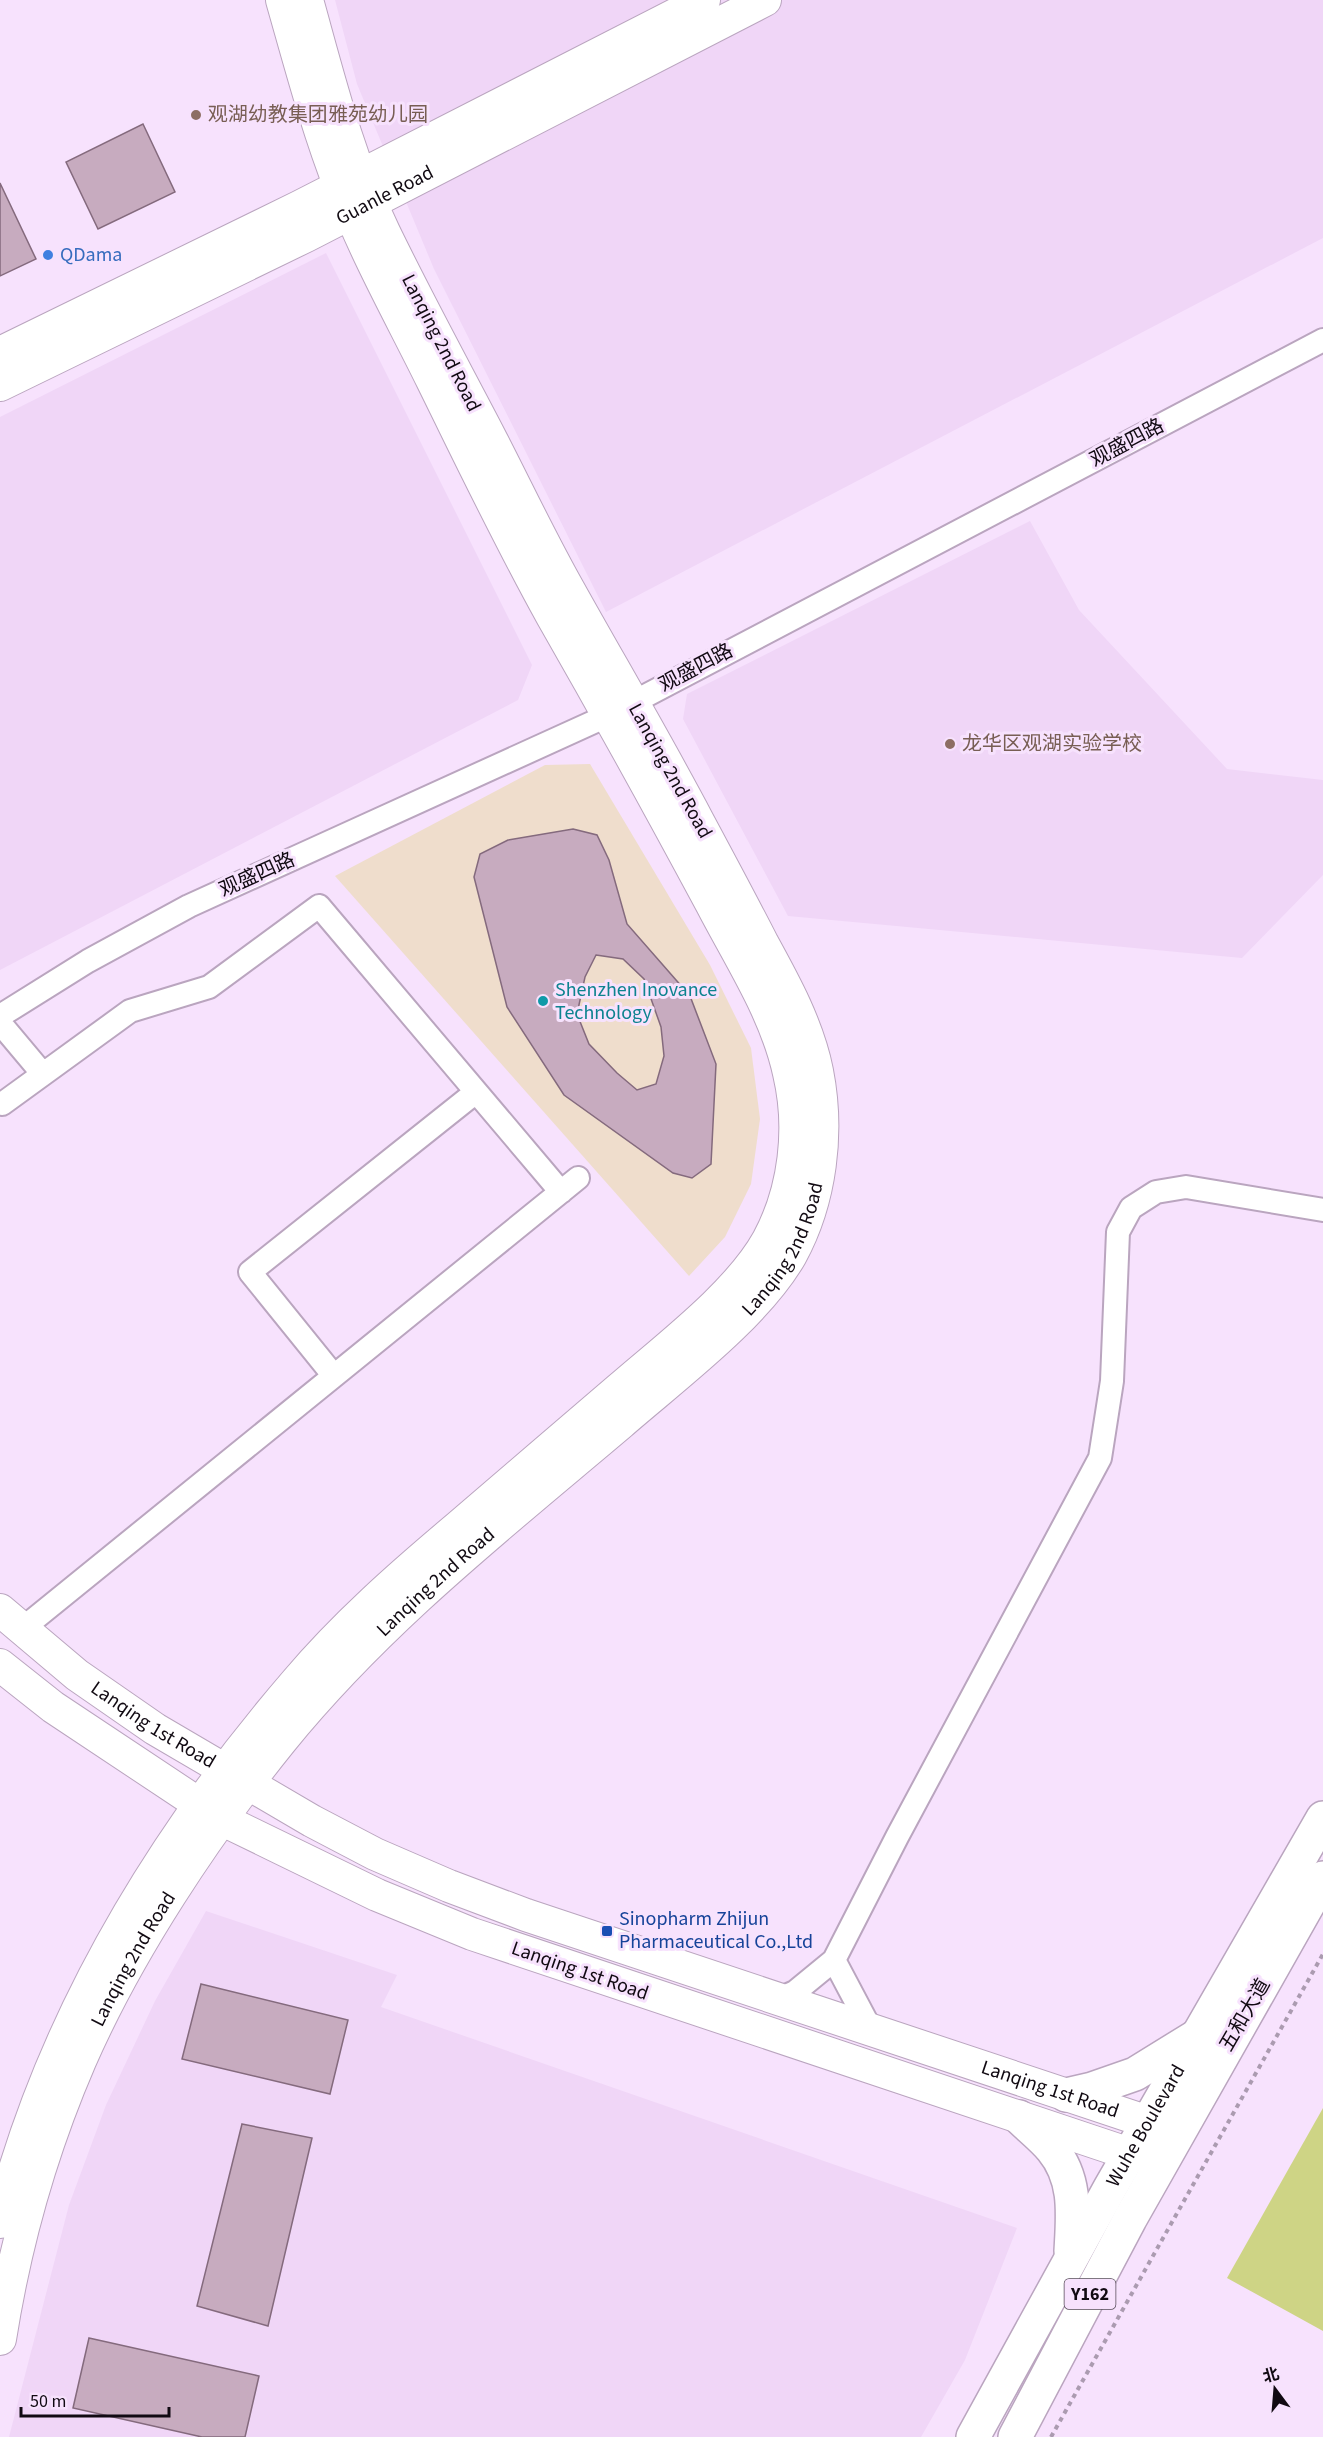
<svg xmlns="http://www.w3.org/2000/svg" width="1323" height="2437" viewBox="0 0 1323 2437" font-family="'Source Sans 3','Noto Sans SC',sans-serif">
	<style>
		.commercial { fill: #efddcc }
		.built { fill: #f0d6f7 }
		.green { fill: #ced485 }
		.building { fill: #c7abbf; stroke: #846a7d; stroke-width: 1.5; fill-rule: evenodd }
		.lines { fill: none; stroke-linecap: round; stroke-linejoin: round }
		.street-casing { stroke: #baa5bf; stroke-width: 26 }
		.secondary-casing { stroke: #baa5bf; stroke-width: 34 }
		.primary-casing { stroke: #baa5bf; stroke-width: 36 }
		.path { stroke: #ab9bb0; stroke-width: 4; stroke-dasharray: 4.5 4.5; stroke-linecap: butt }
		.street { stroke: #fff; stroke-width: 22 }
		.secondary { stroke: #fff; stroke-width: 32 }
		.primary { stroke: #fff; stroke-width: 33 }
		.education-dot { fill: #8d6e63; stroke: #f7e2fd; stroke-width: 2 }
		.shop-dot { fill: #3f7fe0; stroke: #f7e2fd; stroke-width: 2 }
		.culture-dot { fill: #0f9aa8; stroke: #f7e2fd; stroke-width: 2 }
		.transit-dot { fill: #1a4fb4; stroke: #f7e2fd; stroke-width: 2 }
		.labels { text-anchor: middle; dominant-baseline: central; stroke-width: 6; stroke-linejoin: round; paint-order: stroke }
		.shield { fill: #f7e2fd; stroke: #564b58; stroke-width: 1.5 }
		.shield-label { font-size: 18px; font-weight: bold; fill: #110a12 }
		.education-label { font-size: 20px; fill: #785e54; stroke: #f7e2fd; text-anchor: start }
		.street-label { font-size: 20px; fill: #110a12; stroke: #f7e2fd }
		.shop-label { font-size: 20px; fill: #366cbe; stroke: #f7e2fd; text-anchor: start }
		.culture-label { font-size: 20px; fill: #0d838f; stroke: #f7e2fd; text-anchor: start }
		.transit-label { font-size: 20px; fill: #164399; stroke: #f7e2fd; text-anchor: start }
	</style>
	<rect width="100%" height="100%" fill="#f7e2fd"/>
	<!-- commercial -->
	<path class="commercial" d="M590,764L710,965L751,1048L760,1119L751,1184L725,1237L689,1276L335,876L545,765Z"/>
	<!-- built -->
	<path class="built" d="M335,0H1323V238L606,612L434,269L357,84Z
		M326,253L532,665L518,700L0,970V417Z
		M1030,521L1079,610L1227,769L1323,780V875L1242,958L788,916L683,719L687,694Z
		M206,1911L397,1975L381,2007L1017,2228L965,2360L921,2437H9L69,2205L106,2105L155,2001Z"/>
	<!-- green -->
	<path class="green" d="M1323,2108V2331L1227,2278Z"/>
	<!-- building -->
	<path class="building" d="M143,124L175,192L98,229L66,162Z
		M0,183L36,259L0,276Z
		M573,829L597,835L609,860L627,924L690,996L716,1064L711,1164L692,1178L673,1173L564,1095L507,1007L474,877L480,854L508,840ZM596,955L623,959L644,979L661,1027L664,1056L656,1084L637,1090L617,1073L589,1044L577,1014L585,977Z
		M201,1984L348,2020L330,2094L182,2059Z
		M242,2124L312,2138L268,2326L197,2306Z
		M89,2338L259,2376L245,2437H202L73,2408Z"/>
	<g class="lines">
		<defs>
			<path id="street" d="M0,1016L88,961L189,906L609,715L1323,340
				M0,1023L42,1073
				M2,1104L130,1011L209,987L319,906L561,1192
				M334,1376L250,1272L476,1092
				M22,1629L578,1178
				M834,1960L871,2030
				M777,2000L795,1992L834,1960L897,1837L1100,1458L1112,1381L1118,1232L1131,1208L1156,1192L1186,1187L1323,1210"/>
			<g id="secondary">
				<path d="M0,353L299,207L704,0"/>
				<path id="s1" d="M0,385L306,236L765,0"/>
				<path id="s2" d="M0,1610L77,1675L155,1729L312,1821L375,1854L449,1886L526,1915L1148,2122L1168,2151L1130,2154L472,1934L377,1895L223,1820L53,1707L0,1665"/>
				<path d="M0,2222C51,2021 161,1839 296,1682C344,1625 401,1575 458,1527C512,1481 565,1435 619,1389C666,1348 738,1294 768,1240C795,1190 802,1128 789,1073C776,1013 740,959 712,905C660,808 607,712 552,616C509,539 471,459 432,380C401,317 366,255 341,189C317,128 300,63 282,0"/>
				<path id="s3" d="M0,2339C15,2244 42,2149 80,2061C128,1951 206,1834 281,1741C379,1620 503,1523 621,1423C675,1376 756,1316 791,1255C821,1200 829,1132 817,1071C808,1026 785,984 763,944C742,903 720,862 698,821C657,743 612,667 569,590C540,539 515,485 488,433C453,366 417,300 384,232C348,157 329,79 307,0"/>
			</g>
			<g id="primary">
				<path d="M1066,2095L1092,2089L1135,2074L1195,2037"/>
				<path d="M1019,2117C1030,2128 1043,2138 1052,2149C1077,2179 1073,2215 1071,2251"/>
				<path id="s4" d="M973,2437L1110,2188L1323,1818"/>
				<path d="M1015,2437L1130,2219L1323,1878"/>
			</g>
		</defs>
		<!-- street casing -->
		<use href="#street" class="street-casing"/>
		<!-- secondary casing -->
		<use href="#secondary" class="secondary-casing"/>
		<!-- primary casing -->
		<use href="#primary" class="primary-casing"/>
		<!-- path -->
		<path class="path" d="M1051,2437L1323,1954"/>
		<!-- street -->
		<use href="#street" class="street"/>
		<!-- secondary -->
		<use href="#secondary" class="secondary"/>
		<!-- primary -->
		<use href="#primary" class="primary"/>
	</g>
	<!-- markers -->
	<g class="education-dot">
		<circle cx="196" cy="115" r="6"/>
		<circle cx="950" cy="744" r="6"/>
	</g>
	<circle class="shop-dot" cx="48" cy="255" r="6"/>
	<circle class="culture-dot" cx="543" cy="1001" r="6"/>
	<rect class="transit-dot" x="601" y="1925" width="12" height="12" rx="3"/>
	<g class="labels">
		<!-- shield labels -->
		<rect class="shield" x="1064.5" y="2279" width="51" height="30" rx="4.5"/>
		<g class="shield-label">
			<text x="1090" y="2294">Y162</text>
		</g>
		<!-- education labels -->
		<g class="education-label">
			<text x="208" y="115">观湖幼教集团雅苑幼儿园</text>
			<text x="962" y="744">龙华区观湖实验学校</text>
		</g>
		<!-- street labels -->
		<g class="street-label">
			<text stroke="none"><textPath href="#s1" startOffset="429">Guanle Road</textPath></text>
			<text transform="translate(441 343) rotate(63)">Lanqing 2nd Road</text>
			<text transform="translate(1127 443) rotate(-28)">观盛四路</text>
			<text transform="translate(696 668) rotate(-28)">观盛四路</text>
			<text transform="translate(670 771) rotate(61)">Lanqing 2nd Road</text>
			<text transform="translate(257 875) rotate(-24)">观盛四路</text>
			<text stroke="none"><textPath href="#s3" startOffset="1377">Lanqing 2nd Road</textPath></text>
			<text stroke="none"><textPath href="#s3" startOffset="891">Lanqing 2nd Road</textPath></text>
			<text stroke="none"><textPath href="#s2" startOffset="192">Lanqing 1st Road</textPath></text>
			<text stroke="none"><textPath href="#s3" startOffset="405">Lanqing 2nd Road</textPath></text>
			<text transform="translate(580 1971) rotate(19)">Lanqing 1st Road</text>
			<text transform="translate(1245 2015) rotate(-60)">五和大道</text>
			<text stroke="none"><textPath href="#s2" startOffset="1164">Lanqing 1st Road</textPath></text>
			<text stroke="none"><textPath href="#s4" startOffset="356">Wuhe Boulevard</textPath></text>
		</g>
		<!-- shop labels -->
		<g class="shop-label">
			<text x="60" y="255">QDama</text>
		</g>
		<!-- culture labels -->
		<g class="culture-label">
			<text x="555" y="990">Shenzhen Inovance<tspan x="555" dy="23">Technology</tspan></text>
		</g>
		<!-- transit labels -->
		<g class="transit-label">
			<text x="619" y="1919">Sinopharm Zhijun<tspan x="619" dy="23">Pharmaceutical Co.,Ltd</tspan></text>
		</g>
	</g>
	<!-- north arrow -->
	<g transform="translate(1275 2389) rotate(344)" stroke="#f7e2fd" stroke-width="4.5" paint-order="stroke">
	<path d="M0-4.5L10 22L0 15L-10 22Z" fill="#110a12"/>
	<text y="-9" font-size="16" font-weight="bold" text-anchor="middle" fill="#110a12">北</text>
	</g>
	<!-- scale -->
	<path d="M21 2407v9h148v-9" fill="none" stroke="#110a12" stroke-width="3"/>
	<text x="30" y="2407" font-size="18" fill="#110a12" stroke="#f7e2fd" stroke-width="4.5" paint-order="stroke">50 m</text>
</svg>
